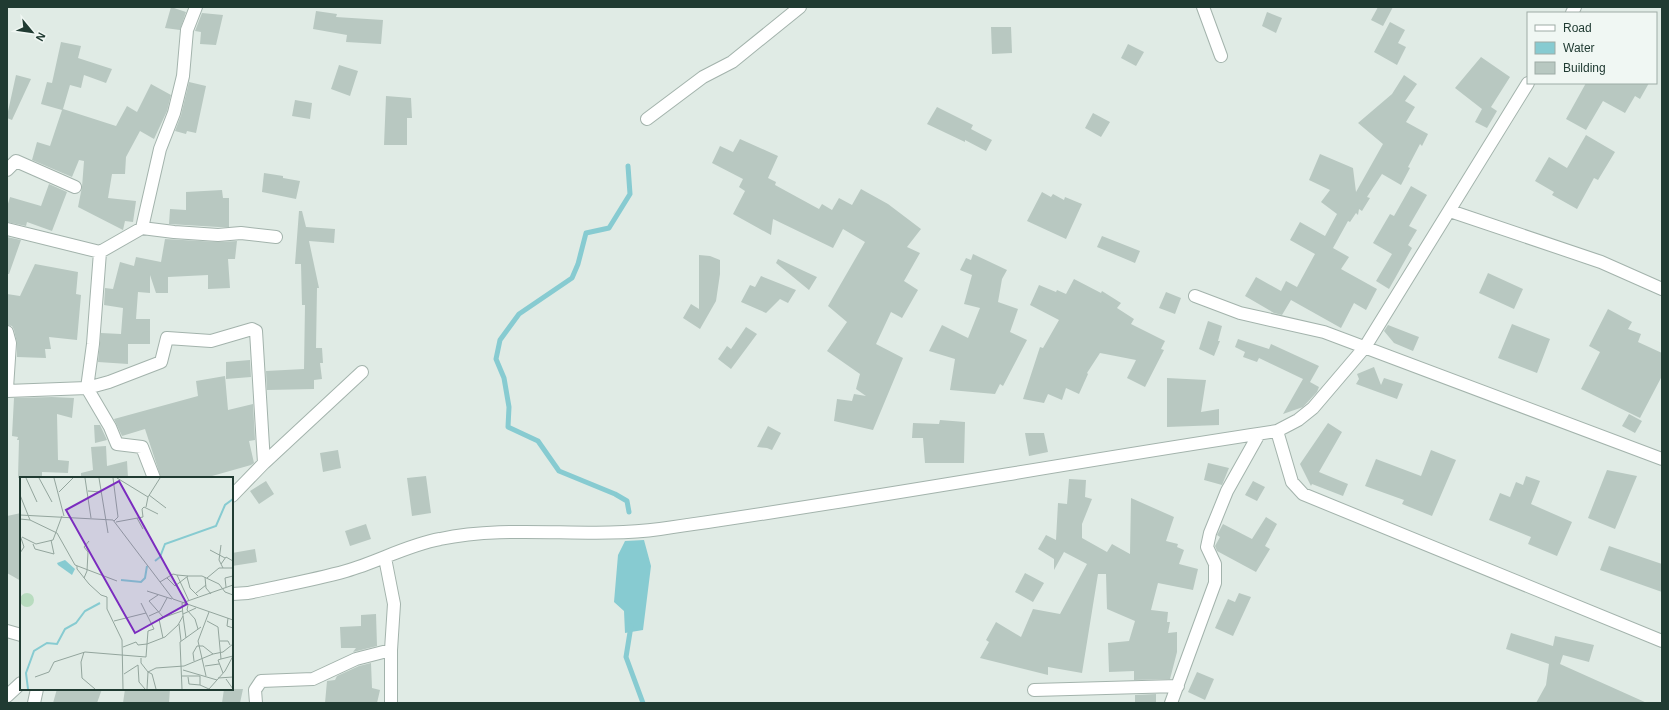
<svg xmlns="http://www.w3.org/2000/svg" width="1669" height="710" viewBox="0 0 1669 710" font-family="Helvetica,sans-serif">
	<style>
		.water { fill: #87cbd1 }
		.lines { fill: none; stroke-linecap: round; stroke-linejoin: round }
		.stream { stroke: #87cbd1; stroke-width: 5 }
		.building { fill: #b8c8c1 }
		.street-casing { stroke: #a3b3ac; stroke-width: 14 }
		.street { stroke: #fff; stroke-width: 12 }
		.inset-river { fill: none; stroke: #87cbd1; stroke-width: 2 }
		.inset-road { fill: none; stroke: #93a59d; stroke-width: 1 }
		.view { fill: #7b2cbf; fill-opacity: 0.15; stroke: #7b2cbf; stroke-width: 2 }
		.inset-edge { fill: none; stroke: #203b32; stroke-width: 2 }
	</style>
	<rect width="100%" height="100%" fill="#e0ebe5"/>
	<!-- water -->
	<path class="water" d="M644,540L651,566L643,630L625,633L624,611L614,602L618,555L625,541Z"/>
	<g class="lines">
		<!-- stream -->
		<path class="stream" d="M628,166L630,194L609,228L586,233L578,264L572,278L519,314L500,340L496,359L504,378L509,407L508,427L538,441L559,471L615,494L627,501L629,512
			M631,626L626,657L643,703"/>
	</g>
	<!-- building -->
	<path class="building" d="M171,7L186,12L180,30L165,28Z
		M1378,7H1393L1383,26L1371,20Z
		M316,11L337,14L336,17L383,20L381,44L346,42L347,35L313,29Z
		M1267,12L1282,18L1276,33L1262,26Z
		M202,13L223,15L216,45L200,44L201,32L195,31Z
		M1390,22L1405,30L1398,43L1406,47L1397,65L1374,52Z
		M991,27H1011L1012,53L992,54Z
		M61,42L81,46L78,58L112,69L106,83L84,75L81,88L70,85L63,109L116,126L127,106L137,112L151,84L171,95L167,111L154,139L140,131L126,157L125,174H112L108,198L136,201L133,222L125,221L123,230L78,207L82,187L84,161L79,160L72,177L32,160L37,142L50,146L62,110L41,104L47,82L52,83Z
		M1128,44L1144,52L1136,66L1121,58Z
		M1481,57L1510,77L1491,107L1497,111L1487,128L1475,122L1482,109L1455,88Z
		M339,65L358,71L350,96L331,89Z
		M16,75L31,79L12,120L7,118V116Z
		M1404,75L1417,84L1405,101L1415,107L1406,122L1428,134L1422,146L1420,144L1408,167L1410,168L1401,185L1382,174L1367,197L1370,198L1362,211L1359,209L1358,215L1356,213L1350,222L1348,221L1333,248L1349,257L1341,269L1377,289L1366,310L1354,303L1341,328L1291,300L1282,315L1274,313L1245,296L1256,277L1281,291L1286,281L1297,287L1315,254L1290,240L1300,222L1325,236L1337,214L1321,202L1330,190L1309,180L1320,154L1353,168L1356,192L1383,144L1358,123L1392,94Z
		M189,82L206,86L196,133L187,131L186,134L175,131L181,115Z
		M1586,83H1649L1640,99L1635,96L1625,113L1603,101L1586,130L1566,119Z
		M386,96L411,98L412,118H407V145H384Z
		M295,100L312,103L310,119L292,116Z
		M937,107L973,125L971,129L992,140L986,151L965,140V142L927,124Z
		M1093,113L1110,122L1101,137L1085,128Z
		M1586,135L1615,152L1598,180L1594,178L1577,209L1552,195L1554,192L1535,181L1549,157L1567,168Z
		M740,139L778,156L768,178L776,182L775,185L819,209L822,204L832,210L839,198L852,205L861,189L888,204L921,229L907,247L920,253L904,281L918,290L902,318L891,312L876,344L903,358L873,430L834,421L837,399L852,401L854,394L866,396L856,389L860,374L827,351L847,322L828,306L865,242L843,229L833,248L773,219L771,235L733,214L745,191L739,187L743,179L712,163L720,146L733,152Z
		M264,173L283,176V178L300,181L296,199L262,192Z
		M49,184L67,192L52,231L27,222L26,226L7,222V207L10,197L41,206Z
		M1411,186L1427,195L1409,226L1417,230L1408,245L1412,248L1389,289L1376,281L1392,254L1373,243L1390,214L1394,216Z
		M222,190L223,198H229V227H218L169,224L170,209L186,210V192Z
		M1042,192L1051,197L1053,194L1064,200L1065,197L1082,204L1066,239L1027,221Z
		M299,211H302L306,227L335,229L334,243L309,241L319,288H317L316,348H322L323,363H320L322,379L314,380V389L267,390L266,371L304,369L305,305H302L301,264H295Z
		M1102,236L1140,251L1135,263L1097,247Z
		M7,237L21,240L9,274H7Z
		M165,239L218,242L237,241L235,259H228L230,288L208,289V275L168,277V293H156L150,275V293L138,292L136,319H150V344H128V364L98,362L101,333L121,334L123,308L104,305L105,288L113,289L120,262L134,266L136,257L161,262Z
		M973,254L1007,270L1002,279L998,302L1018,309L1010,332L1027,340L1003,386L1000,384L995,394L950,390L955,359L929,351L942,325L968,338L980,308L964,304L972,275L960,270L966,258L971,260Z
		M699,255L710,256L720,260V274L716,301L700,329L683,318L691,304L699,309Z
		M778,259L817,277L809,290L776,263Z
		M35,264L78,272L76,294L81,295L77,340L49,337L51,349H45L46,358L17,357V343L14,330L12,326L7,325V294L20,296Z
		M1488,273L1523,289L1514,309L1479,293Z
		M761,276L796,290L788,303L780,299L766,313L741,302L750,285L755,287Z
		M1074,279L1101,293L1102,291L1121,303L1117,308L1134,319L1131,324L1165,341L1161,349L1164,350L1145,387L1127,378L1136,360L1100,353L1087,373L1088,374L1079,394L1066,388L1062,400L1048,394L1044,403L1023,399L1040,347L1043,348L1059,320L1030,305L1039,285L1056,292L1057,290L1066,294Z
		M1166,292L1181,298L1175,314L1159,308Z
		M1608,309L1632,322L1628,329L1641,334L1638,342L1662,353V376L1640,418L1581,389L1600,352L1589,346Z
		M1208,321L1222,326L1218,341H1220L1214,356L1199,349Z
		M1512,324L1550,339L1537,373L1498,358Z
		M1388,325L1419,337L1413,351L1394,343L1384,331Z
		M746,327L757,334L731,369L718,359L727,346L731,349Z
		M1238,339L1269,349L1271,344L1319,366L1310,382L1319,387L1317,392L1303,407L1283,414L1303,379L1259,358L1257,362L1243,357L1245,352L1235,347Z
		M250,360L251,377L226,379V362Z
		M1374,367L1381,385L1384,378L1403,384L1397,399L1356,384L1359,379L1357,374Z
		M225,376L228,410L253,404L255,440L249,441L254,463L251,465L205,478H161L145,429L122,436L114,419L198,396L196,381Z
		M1167,378L1206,380L1201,412L1219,409V425L1167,427Z
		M52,397L74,398L72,418L57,414L58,460L69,461L68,473L42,472V478H18L19,440H17L18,437L12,436L14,398Z
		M1629,414L1642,421L1635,433L1622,426Z
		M940,420L965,422L964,463H925L923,438H912L913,423L939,424Z
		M1328,423L1342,432L1319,472L1348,484L1343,496L1312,484L1311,486L1300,464Z
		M94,425H100L107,440L95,443Z
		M768,426L781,433L772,450L767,448L757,447Z
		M1025,433H1044L1048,452L1029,456Z
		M106,446L107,466L127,461L128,478H81V473L93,470L91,447Z
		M338,450L341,468L323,472L320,453Z
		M1431,450L1456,460L1432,516L1402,504L1404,500L1365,486L1376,459L1421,476Z
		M1208,463L1229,468L1222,485L1204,480Z
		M1607,470L1637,476L1615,529L1588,518Z
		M426,476L431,513L412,516L407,478Z
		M1526,476L1540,481L1531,504L1572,522L1557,556L1528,544L1531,537L1489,520L1500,493L1510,497L1516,482L1523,485Z
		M1069,479L1086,480L1085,497L1092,499L1082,524V538L1107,552L1112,544L1130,554L1131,498L1174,517L1166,541L1178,544L1177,547L1184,550L1179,564L1198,569L1193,590L1158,583L1151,610L1168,612L1167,622H1170L1168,633L1177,632V652L1170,679L1134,680V671L1109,672L1108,643L1129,641L1135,621L1107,609L1106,574H1098L1082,673L1048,667V675L980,658L989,642L986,640L996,622L1021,637L1033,609L1060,614L1087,564L1064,552L1054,570V559L1038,549L1046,535L1056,540L1058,503L1067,504Z
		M266,481L274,494L259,504L250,491Z
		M1253,481L1265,487L1257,501L1245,495Z
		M21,513V581L7,573V516Z
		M1266,517L1277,524L1265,546L1270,549L1256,572L1217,551L1215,546L1220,537L1217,535L1223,524L1252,539Z
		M366,524L371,539L350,546L345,531Z
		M1609,546L1662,564V592L1600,570Z
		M255,549L257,562L232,566V553Z
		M1025,573L1044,583L1033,602L1015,592Z
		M1239,593L1251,597L1233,636L1215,628L1228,599L1235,602Z
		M376,614L377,646L353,652L356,648H341L340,627L361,626V615Z
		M1511,633L1553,646L1555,636L1594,645L1589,662L1563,655L1560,664L1647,703H1536L1546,685L1549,664L1506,649Z
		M371,663L372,688L380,690L377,703H325L327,681L335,680L337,676L359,666Z
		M1197,672L1214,679L1205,700L1188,692Z
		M57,689H102L97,703H53Z
		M125,689H170L169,703H123Z
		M224,689H243L240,703H222Z
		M1156,694V703H1135V695Z"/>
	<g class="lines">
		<defs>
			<path id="street" d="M1203,7L1221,56
				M1572,13L1575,7
				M647,119L703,77L732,62L800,7
				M7,170L16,161L75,187
				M1450,211L1601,262L1662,289
				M142,228L160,149L174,113L183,76L187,30L196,7
				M7,229L100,252L142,228L174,232L218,235L241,233L276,237
				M100,252L93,344L87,388L110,427L117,444L142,447L154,478
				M1195,296L1240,313L1324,332L1662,459
				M7,332L10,343L7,388
				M7,391L87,388L109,382L161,362L167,338L211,341L252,329L256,331L264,463
				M1277,431L1292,482L1303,494L1662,641
				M232,496L264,463L362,372
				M385,558L394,604L391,650V703
				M232,594L248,593C280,586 314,580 346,571C378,562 407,545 440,539C512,524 587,539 660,529C866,500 1071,462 1277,431L1298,420L1313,408L1365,347L1528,83
				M7,631L21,635
				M1034,690L1178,686
				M7,696L21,683
				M34,703L37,689
				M256,703L255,690L261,681L313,679L356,659L391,650
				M1171,703L1215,583V564L1207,547L1210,533L1227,491L1259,434"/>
		</defs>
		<!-- street casing -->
		<use href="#street" class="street-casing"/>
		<!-- street -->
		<use href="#street" class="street"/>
	</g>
	<!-- overview -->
	<g transform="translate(20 477)">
		<rect width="213" height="213" fill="#e0ebe5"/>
		<path d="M0 123a7 7 0 1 1 14 0a7 7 0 1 1-14 0Z" fill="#b8dcbf"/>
		<path d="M45,83L55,92L52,98L38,88L37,86Z" fill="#87cbd1"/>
		<path class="inset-river" d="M135,84L140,80L145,67L196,49L205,28L213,22M101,103L121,105L125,101L127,89M8,212L6,196L14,174L27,166L37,167L45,152L56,146L65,134L80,126"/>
		<path class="inset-road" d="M6,1L17,25M19,1L32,25M34,1L44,39M65,1L71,41M79,1L88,56M93,1L98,40L94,44M97,1L128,20M68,14L81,15M39,15L53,1M0,18L10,43M129,18L146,31M126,30L128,20L140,1M0,38L93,43L153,122L213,143M117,41L123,52M0,42L10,43L37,56L55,88L97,104M96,45L123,40L122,32L124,30L138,37M0,58L4,70L0,76M2,60L16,67L33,63L42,39M13,67L15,72L34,77L31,63M201,68L199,83L203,91M190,73L205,81M201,87L206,80L213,84M57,89V92L69,107L81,118L87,120V132L102,163L103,212M168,99L157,98L169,124M167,100L170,111L178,119M185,100L186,111L191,117M64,101L67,94L68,75L64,70L69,64M147,101L155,109L168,99H182L199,107L205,115L213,118M187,101L199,91H213M140,105L153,97L157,98M206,110L205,101L213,99M127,114L152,122M176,116L186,108M138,118L129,124L143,140M168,128L167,133L175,142L178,152M163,137L176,131M129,139L140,134L147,121M163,139L166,161M208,141L207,149L213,151M94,144L126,136M187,144L198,150L201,182L198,183L203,196M159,147L161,164M143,161L139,142L162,134M200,164H208L210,168M103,170L116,165L118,168L127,167L128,154L134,152L121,126M64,175L61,185L62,201L75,212M121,181V186L128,195L136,191L164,189L193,177M201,182L213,179M174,184L173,176L177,169H183L193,177L203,175L213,167M118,188L119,205L125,212M185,189L199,187M163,193L197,203M104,197L118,188M162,199H180V208L189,212M186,199L178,164L189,135M15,200L29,195L34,185L65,175L126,180L127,167L145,160L158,148L163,139L162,126L213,108M168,200L169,207L180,208M198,201L213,200M206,202L213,212M127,212L128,195L132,197L136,212M162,212L160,165L181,150M189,212L205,194L213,179"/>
		<path class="view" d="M99,4L167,127L115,156L46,33Z"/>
		<rect width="213" height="213" class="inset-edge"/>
	</g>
	<!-- border -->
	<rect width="1669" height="710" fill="none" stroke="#203b32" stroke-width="16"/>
	<!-- legend -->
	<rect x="1527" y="12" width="130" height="72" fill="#f0f7f3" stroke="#9daca6"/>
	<rect x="1535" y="25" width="20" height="6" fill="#ffffff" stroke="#9daca6"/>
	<text x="1563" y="32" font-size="12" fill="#203b32">Road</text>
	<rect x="1535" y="42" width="20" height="12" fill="#87cbd1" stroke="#9daca6"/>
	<text x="1563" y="52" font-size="12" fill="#203b32">Water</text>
	<rect x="1535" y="62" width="20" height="12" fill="#b8c8c1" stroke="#9daca6"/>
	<text x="1563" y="72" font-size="12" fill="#203b32">Building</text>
	<!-- north arrow -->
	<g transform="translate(32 32) rotate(119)" stroke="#f0f7f3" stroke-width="3" paint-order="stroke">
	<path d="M0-3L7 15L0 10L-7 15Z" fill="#203b32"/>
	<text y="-6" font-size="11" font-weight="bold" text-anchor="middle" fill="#203b32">N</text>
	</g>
</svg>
